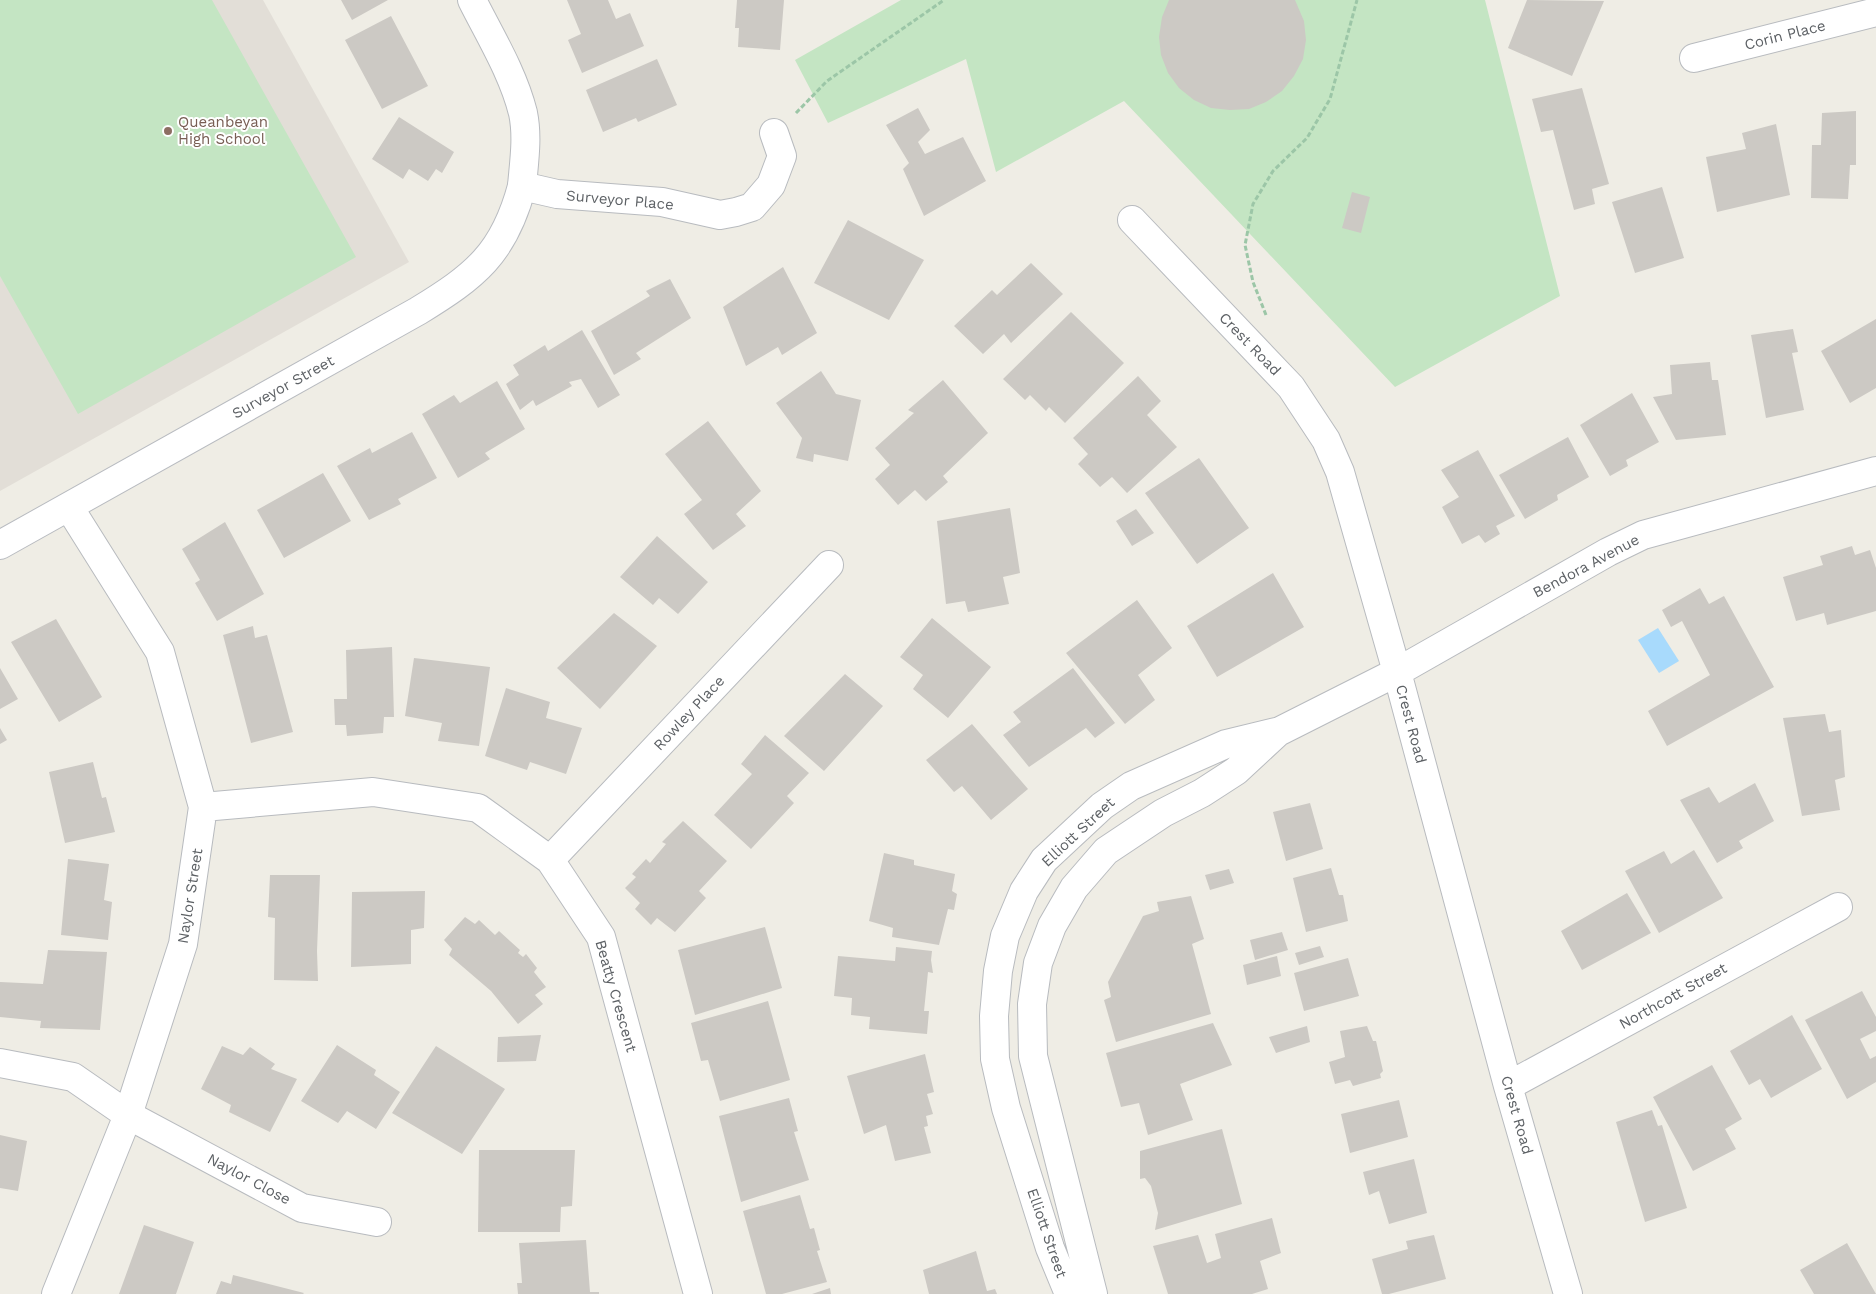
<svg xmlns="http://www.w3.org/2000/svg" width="1876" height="1294" viewBox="0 0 1876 1294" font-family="'Work Sans',sans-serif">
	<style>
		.education { fill: #e2ded7 }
		.green { fill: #c4e5c3 }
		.water { fill: #a8dafc }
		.building { fill: #ccc9c4 }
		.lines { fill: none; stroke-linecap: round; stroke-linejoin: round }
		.street-casing { stroke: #b8bbbf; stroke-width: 30 }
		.secondary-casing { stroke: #b9bcc1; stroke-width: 30 }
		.path { stroke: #9cc6a7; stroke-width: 3; stroke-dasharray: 5 2.5; stroke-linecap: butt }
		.street { stroke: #fff; stroke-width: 28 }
		.secondary { stroke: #fff; stroke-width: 28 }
		.education-dot { fill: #8d6e63; stroke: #fff; stroke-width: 2 }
		.labels { text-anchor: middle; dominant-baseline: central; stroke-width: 4; stroke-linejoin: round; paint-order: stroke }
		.street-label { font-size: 15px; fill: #5d6165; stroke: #fff }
		.education-label { font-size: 15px; fill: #785e54; stroke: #fff; text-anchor: start }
	</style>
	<rect width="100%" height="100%" fill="#efede5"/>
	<!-- education -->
	<path class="education" d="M0,0H263L409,262L0,491Z"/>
	<!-- green -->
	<path class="green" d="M0,0H212L356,257L78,414L0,276Z
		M901,0H1485L1560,296L1395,387L1124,101L996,172L966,59L828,123L795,60Z"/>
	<!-- water -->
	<path class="water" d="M1658,628L1679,661L1659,673L1638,640Z"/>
	<!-- building -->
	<path class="building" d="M341,0H388L352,20Z
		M567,0H608L616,19L630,13L644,46L582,73L568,40L581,34Z
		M737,0H784L780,50L738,47L739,28H735Z
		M1169,0H1295L1304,21L1306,40L1303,59L1294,76L1282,91L1266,102L1249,109L1230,110L1211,108L1194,100L1179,88L1168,73L1161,55L1159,37L1162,17Z
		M1527,0L1604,1L1572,76L1508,48Z
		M391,16L428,86L382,109L345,40Z
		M657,59L677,105L638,122L636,118L603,132L586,90Z
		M1582,88L1609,184L1592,189L1595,204L1574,210L1553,130L1541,132L1532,99Z
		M918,108L930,130L918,142L925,154L963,137L986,181L924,216L903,169L909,163L886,125Z
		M1856,111V165H1850L1848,199L1811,198L1812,145H1821L1822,113Z
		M399,117L454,152L442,173L436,169L428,181L409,169L403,179L372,159Z
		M1776,124L1790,195L1717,212L1706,157L1746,149L1742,133Z
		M1662,187L1684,258L1635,273L1612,202Z
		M1352,192L1370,197L1361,233L1342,228Z
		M848,220L924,260L889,320L814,283Z
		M1031,263L1063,294L1011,343L1004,334L983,354L954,326L992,290L997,295Z
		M783,267L817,333L782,355L778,347L746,366L723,307Z
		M670,279L691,318L636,353L641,359L614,375L591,331L650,296L646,291Z
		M1071,312L1124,363L1065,423L1049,407L1046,411L1030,395L1025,400L1003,379Z
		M1876,319V388L1850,403L1821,351Z
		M1793,329L1798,352L1792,353L1804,410L1766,418L1751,335Z
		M582,330L620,395L598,408L581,379L569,382L572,386L536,406L533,400L520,410L506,384L519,375L513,365L545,345L548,351Z
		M1710,362L1712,380H1718L1726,435L1676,440L1653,397L1672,394L1670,365Z
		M821,371L836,394L861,400L848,461L814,454L813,462L796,458L802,438L776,403Z
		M1138,376L1161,401L1147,415L1177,447L1127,493L1112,477L1100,487L1078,464L1088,454L1073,438Z
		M943,380L988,433L943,476L948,482L926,501L915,490L898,505L875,479L890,465L875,448L914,413L908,410Z
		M497,381L525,429L485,453L490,459L458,478L422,414L454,395L460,403Z
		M1632,393L1659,442L1626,460L1628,466L1610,476L1580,425Z
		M708,421L761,491L736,514L746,526L713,550L684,514L702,500L665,454Z
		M412,432L437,478L398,499L401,504L369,520L337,466L370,448L372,453Z
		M1568,437L1589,477L1557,495L1558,500L1525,519L1499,475Z
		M1478,450L1515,516L1496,526L1500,534L1485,543L1479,535L1462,544L1442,507L1459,497L1441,470Z
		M1199,458L1249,528L1197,564L1145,493Z
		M323,473L351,521L284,558L257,510Z
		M1010,508L1020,573L1003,577L1009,604L968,612L965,601L946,604L937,521Z
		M1136,509L1154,533L1132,546L1116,521Z
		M225,522L264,594L217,621L195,583L200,580L182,549Z
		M657,536L708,582L678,614L659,598L653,605L620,577Z
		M1852,546L1855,555L1870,550L1876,568V611L1827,625L1824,613L1796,621L1783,577L1823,565L1820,556Z
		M1273,573L1304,627L1217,677L1187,626Z
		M1700,588L1709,604L1724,596L1774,687L1667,746L1648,711L1710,675L1682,621L1671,627L1662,610Z
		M1137,600L1172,648L1138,675L1155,700L1125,724L1066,653Z
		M614,613L657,646L600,709L557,668Z
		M932,618L991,667L948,718L913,689L923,675L900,657Z
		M56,619L102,697L59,722L11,642Z
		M253,626L255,638L267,635L293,732L251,743L223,635Z
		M392,647L394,717H384L383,733L347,736L346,725H335L334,699H347L346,650Z
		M414,658L490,667L479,746L438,741L442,723L405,716Z
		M0,668L18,699L0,709Z
		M1073,668L1115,723L1095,738L1086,728L1029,767L1003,735L1021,722L1013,712Z
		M845,674L883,706L824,771L784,736Z
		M506,688L550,702L546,718L582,728L566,774L530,762L527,770L485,756Z
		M1825,714L1829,732L1841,730L1845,777L1835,780L1840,810L1802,816L1783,718Z
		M972,724L1028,789L991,820L962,786L954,792L926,760Z
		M0,728L7,740L0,744Z
		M765,735L809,773L787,796L794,803L751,849L714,815L752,774L741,764Z
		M93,762L102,798L106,797L115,832L65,843L49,772Z
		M1755,783L1774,821L1739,841L1743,848L1717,863L1680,800L1709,787L1719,803Z
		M1310,803L1323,849L1286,861L1273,812Z
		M683,821L727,861L699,891L706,898L675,932L657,918L651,925L635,909L640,903L625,888L636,877L632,874L646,859L650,863L666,844L662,842Z
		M1694,850L1723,898L1659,933L1625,871L1664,851L1671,864Z
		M884,853L914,860V865L955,874L952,891L957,894L954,910L948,909L939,945L892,937L893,928L869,921Z
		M68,859L109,864L104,900L112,902L108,940L61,935Z
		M1331,868L1339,895H1343L1348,921L1306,932L1293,878Z
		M1229,869L1234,883L1210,890L1205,875Z
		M270,875H320L317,951L318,981L274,980L275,918L268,917Z
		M425,891L424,928L411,930V964L351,967L352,892Z
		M1627,893L1651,933L1582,970L1561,931Z
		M1191,896L1204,939L1192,944L1211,1014L1116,1042L1104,1000L1111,997L1108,982L1143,916L1159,911L1157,902Z
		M465,917L475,924L479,920L495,935L499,931L520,950L518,953L523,957L526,954L537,968L534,972L546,987L535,995L543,1004L518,1024L491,991L449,955L452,949L444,940Z
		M765,927L782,988L695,1015L678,950Z
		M1282,932L1288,950L1255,960L1250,940Z
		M1320,946L1324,957L1299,965L1295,953Z
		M896,947L932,951L931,960L933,973L928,972L924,1011H929L927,1034L869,1029L870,1017L851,1015L852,998L834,996L838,956L895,961Z
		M48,950L107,952L100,1030L40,1028L41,1021L0,1017V982L43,984Z
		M1277,956L1281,976L1247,985L1243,965Z
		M1348,958L1359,996L1304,1011L1294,973Z
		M1862,991L1876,1017V1031L1860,1039L1870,1059L1876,1056V1082L1847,1099L1805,1020Z
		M768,1001L790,1080L720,1101L708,1060L701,1061L691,1023Z
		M1792,1015L1822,1069L1771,1098L1760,1079L1749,1085L1730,1051Z
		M1213,1023L1232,1065L1180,1084L1193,1120L1148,1135L1139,1103L1121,1107L1106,1053Z
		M1307,1026L1310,1042L1276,1053L1269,1037Z
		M1367,1026L1373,1041H1376L1383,1071L1380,1074L1381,1078L1353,1086L1350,1080L1335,1084L1329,1062L1345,1057L1340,1031Z
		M541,1035L536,1061L497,1062L498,1037Z
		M337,1045L376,1070L374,1075L400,1092L376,1129L347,1111L338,1123L301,1101Z
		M222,1046L243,1055L250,1047L275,1064L271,1069L297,1079L270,1132L229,1112L231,1105L201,1089Z
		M436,1046L505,1089L462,1154L392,1113Z
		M925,1054L934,1092L927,1094L933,1114L926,1116L928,1126L924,1127L931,1153L895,1161L886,1125L864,1134L847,1076Z
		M1712,1065L1742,1119L1725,1129L1736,1149L1693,1171L1653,1097Z
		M789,1098L798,1131L794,1132L809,1180L741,1202L719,1116Z
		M1399,1100L1408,1137L1350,1153L1341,1114Z
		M1652,1110L1658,1126L1662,1125L1687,1208L1645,1222L1616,1122Z
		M1222,1129L1242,1204L1155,1230L1158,1213L1151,1186L1145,1178L1140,1179V1151Z
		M0,1135L27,1141L18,1191L0,1188Z
		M479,1150H575L572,1206L561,1207L560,1232H478Z
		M1414,1159L1427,1213L1389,1224L1379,1191L1369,1195L1363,1172Z
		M800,1195L810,1229L814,1228L820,1250L817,1251L827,1282L782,1294H766L743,1211Z
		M1272,1218L1281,1253L1260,1261L1268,1289L1252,1294H1168L1153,1246L1198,1235L1207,1263L1221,1258L1215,1234Z
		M144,1225L194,1242L176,1294H119Z
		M1434,1235L1446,1279L1389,1294H1382L1372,1259L1408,1249L1406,1241Z
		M586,1240L590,1292H599V1294H518L517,1283H522L519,1243Z
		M1847,1243L1876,1294H1814L1800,1270Z
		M976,1251L987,1291L995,1289L997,1294H929L923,1270Z
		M233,1275L304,1293L303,1294H216L221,1281L231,1284Z
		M830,1288L831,1294H812Z"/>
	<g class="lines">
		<defs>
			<path id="street" d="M472,0C490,36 513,73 523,113C528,137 524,162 522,186L557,194L662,202L720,215L736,212L752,207L771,185L782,156L774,133
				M1694,58L1876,12
				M1132,220L1291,387L1326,440L1340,472L1397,672L1508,1086L1568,1294
				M203,807L373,792L478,808L550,860L601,937L698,1294
				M550,860L829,565
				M0,1063L73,1077L128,1115L302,1208L377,1222
				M1508,1086L1838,907
				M56,1294L128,1115L183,944L203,807L160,652L69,507
				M1069,1294L1050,1248L1006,1108L995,1059L994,1016L998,971L1005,936L1024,891L1044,860L1102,806L1131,786L1226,744L1280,731L1397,672L1608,552L1643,535L1876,471
				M1093,1294L1033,1056L1032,1004L1038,963L1052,926L1074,888L1106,851L1163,813L1202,793L1236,771L1277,733"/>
			<path id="secondary" d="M0,545L418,311C475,276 504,254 522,186"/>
		</defs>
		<!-- street casing -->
		<use href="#street" class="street-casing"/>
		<!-- secondary casing -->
		<use href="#secondary" class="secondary-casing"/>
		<!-- path -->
		<path class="path" d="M796,113L827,81L944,0
			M1266,315L1253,282L1245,245L1253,204L1273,171L1307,138L1330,99L1357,0"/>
		<!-- street -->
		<use href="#street" class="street"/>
		<!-- secondary -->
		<use href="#secondary" class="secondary"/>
	</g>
	<!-- markers -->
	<circle class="education-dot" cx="168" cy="131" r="5"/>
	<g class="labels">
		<!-- street labels -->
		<g class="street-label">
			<text transform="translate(1785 35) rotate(-14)">Corin Place</text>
			<text transform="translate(620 200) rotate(5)">Surveyor Place</text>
			<text transform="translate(1250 344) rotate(46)">Crest Road</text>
			<text transform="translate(283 387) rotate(-29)">Surveyor Street</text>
			<text transform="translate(1586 566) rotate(-28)">Bendora Avenue</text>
			<text transform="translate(689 713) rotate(-47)">Rowley Place</text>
			<text transform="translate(1411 724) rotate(75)">Crest Road</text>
			<text transform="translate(1078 832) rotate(-43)">Elliott Street</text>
			<text transform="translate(190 896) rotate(-81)">Naylor Street</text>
			<text transform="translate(616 996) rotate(74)">Beatty Crescent</text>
			<text transform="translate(1673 996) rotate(-29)">Northcott Street</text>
			<text transform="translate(1517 1115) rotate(74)">Crest Road</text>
			<text transform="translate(249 1179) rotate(28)">Naylor Close</text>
			<text transform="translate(1047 1233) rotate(71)">Elliott Street</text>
		</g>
		<!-- education labels -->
		<g class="education-label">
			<text x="178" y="122">Queanbeyan<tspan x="178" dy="17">High School</tspan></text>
		</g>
	</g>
</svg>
